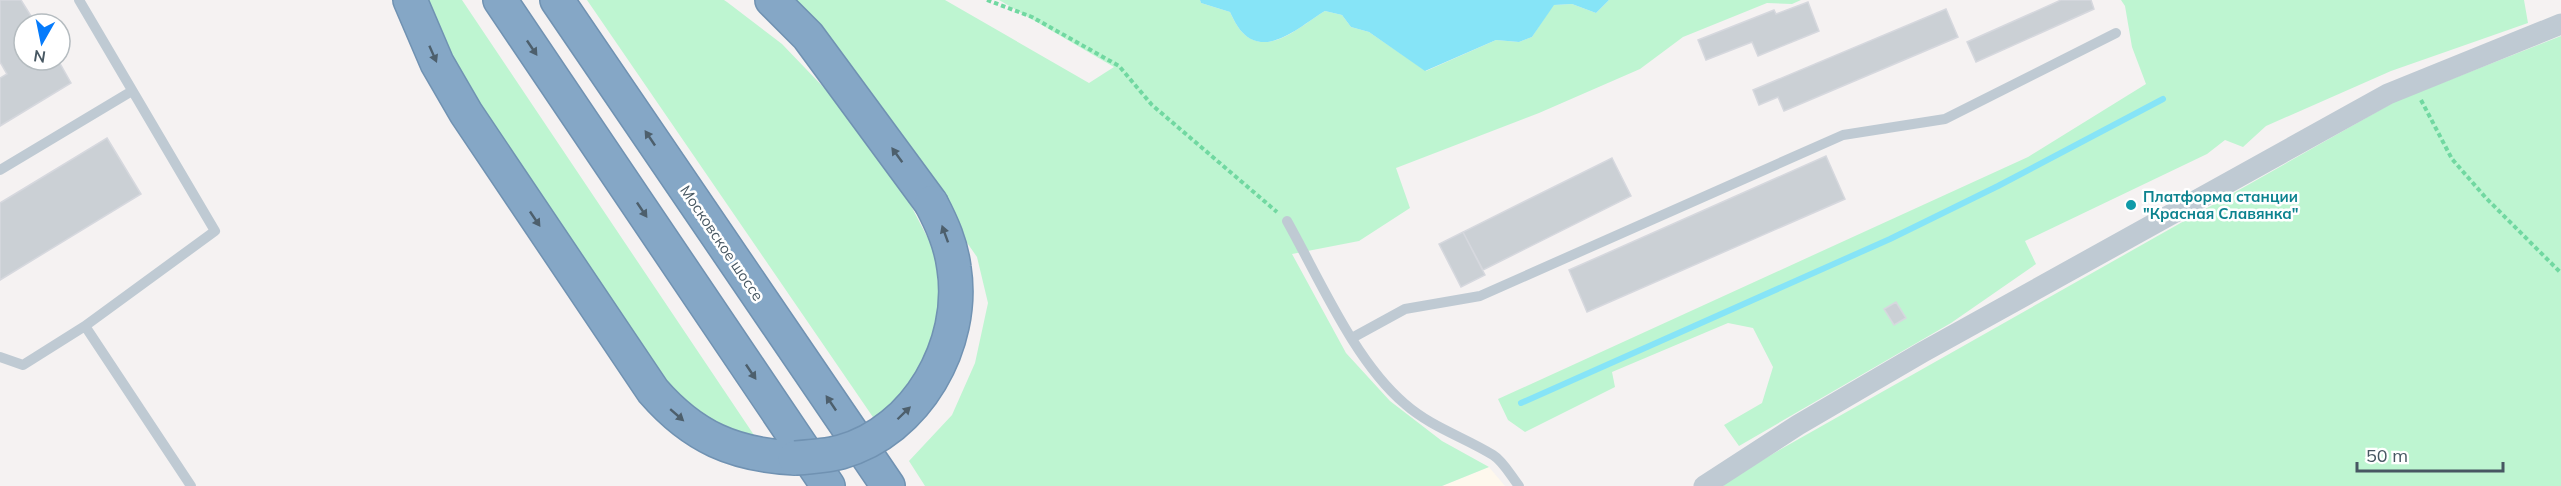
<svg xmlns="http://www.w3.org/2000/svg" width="2561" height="486" viewBox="0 0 2561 486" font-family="Mulish,sans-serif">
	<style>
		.commercial { fill: #fef8ed }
		.green { fill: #bef5d1 }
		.water { fill: #86e4f7 }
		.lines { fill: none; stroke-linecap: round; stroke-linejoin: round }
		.stream { stroke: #86e4f7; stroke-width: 6 }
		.building { fill: #cbd0d5; stroke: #d6d8de; stroke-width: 1.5 }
		.highway-casing { stroke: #7092b2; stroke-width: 36 }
		.path { stroke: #71d8a1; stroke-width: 4; stroke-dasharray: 4.5 3; stroke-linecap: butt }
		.lane { stroke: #bfcad3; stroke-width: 10 }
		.street { stroke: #bfcad3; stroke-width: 21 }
		.highway { stroke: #85a7c6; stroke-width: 33 }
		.highway-bridge-casing { stroke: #7092b2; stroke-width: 36; stroke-linecap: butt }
		.highway-bridge { stroke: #85a7c6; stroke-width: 33 }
		.oneway { fill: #4d5f6c }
		.culture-dot { fill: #0f9aa8; stroke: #fff; stroke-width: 2 }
		.labels { text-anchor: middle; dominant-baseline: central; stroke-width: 5; stroke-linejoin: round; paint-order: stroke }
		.culture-label { font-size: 15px; font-weight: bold; fill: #0d838f; stroke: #fff; text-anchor: start }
		.street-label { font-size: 15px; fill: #475762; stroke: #fff }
	</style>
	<rect width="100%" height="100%" fill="#f5f2f2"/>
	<!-- commercial -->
	<path class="commercial" d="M1489,467L1505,486H1442Z"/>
	<!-- green -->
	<path class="green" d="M422,0H462L762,447L729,435L683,401L641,353L485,115L426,13Z
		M587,0H724L727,2L782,44L829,93L907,198L935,252L941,314L927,359L910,392L877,423Z
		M784,0H945L1089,83L1114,67L999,0H1200L1201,3L1230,12C1233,18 1237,27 1242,32C1268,59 1301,25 1325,11L1342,15L1351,27L1369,32L1426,71L1496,40L1519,42L1532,37L1553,5L1572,4L1596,13L1609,0H1801L1792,4L1767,3L1683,37L1640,69L1539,113L1396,168L1410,208L1359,241L1292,254L1346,353L1390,401L1442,441L1489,467L1442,486H925L909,461L952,415L975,363L988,303L977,257L940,204Z
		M2121,0H2524L2528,23L2391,71L2266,126L2243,147L2225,140L2207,154L2025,241L2036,264L1951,323L1739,446L1724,425L1762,403L1773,367L1753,328L1728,323L1612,372L1615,387L1525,432L1508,420L1498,399L2028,157L2146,84L2132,47L2125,6Z
		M2561,36V486H1724V483L1776,452L2396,101Z"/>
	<!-- water -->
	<path class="water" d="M1200,0H1609L1596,13L1572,4L1554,5L1532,37L1519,42L1496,40L1425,71L1369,32L1351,27L1342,15L1325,11C1301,25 1267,59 1242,32C1237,27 1233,18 1230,12L1201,3Z"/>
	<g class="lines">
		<!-- stream -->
		<path class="stream" d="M1521,403L1890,239L1998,186L2163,99"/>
	</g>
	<!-- building -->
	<path class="building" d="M0,0H21L36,24H24V60H58L71,83L0,126V78L7,74L0,62Z
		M2061,0H2091L2094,9L1976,62L1967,42Z
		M1808,2L1819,31L1758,56L1752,42L1706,60L1698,40L1774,10L1776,14Z
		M1946,9L1958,37L1784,111L1778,97L1759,105L1753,90Z
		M107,138L141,194L0,280V203Z
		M1826,156L1845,199L1587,312L1569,270Z
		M1612,158L1631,196L1483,270L1463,232Z
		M1463,232L1485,275L1461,287L1439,244Z
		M1896,302L1906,318L1894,325L1884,309Z"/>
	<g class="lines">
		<defs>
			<path id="highway" d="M410,0L437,63L466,113L653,391C693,437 734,455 795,458
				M500,0L828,486
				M557,0L888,486
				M772,0L808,36L931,203"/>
		</defs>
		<!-- highway casing -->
		<use href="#highway" class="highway-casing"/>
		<!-- path -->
		<path class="path" d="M987,0L1032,17L1119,66L1152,105L1277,212
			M2421,100L2452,159L2486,198L2561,273"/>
		<!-- lane -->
		<path class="lane" d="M0,170L132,91
			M1287,221C1319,278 1355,362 1405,404C1431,427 1464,437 1493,455C1503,461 1511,476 1519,486
			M85,326L191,486
			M1352,338L1405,309L1480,296L1843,135L1945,119L2116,33
			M0,357L23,365L85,326L215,231L79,0"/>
		<!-- street -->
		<path class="street" d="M1704,486L1798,425L1923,352L2388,94L2561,24"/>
		<!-- highway -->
		<use href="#highway" class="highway"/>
		<defs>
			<path id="highway-bridge" d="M795,458C810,457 826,456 841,452C917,431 966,344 954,268C951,244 942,224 931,203"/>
		</defs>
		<!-- highway-bridge casing -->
		<use href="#highway-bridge" class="highway-bridge-casing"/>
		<!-- highway-bridge -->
		<use href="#highway-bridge" class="highway-bridge"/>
	</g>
	<!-- one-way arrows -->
	<defs><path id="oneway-solid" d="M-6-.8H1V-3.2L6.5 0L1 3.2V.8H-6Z" transform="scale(1.5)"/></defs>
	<g class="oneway">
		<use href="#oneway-solid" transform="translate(532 48) rotate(56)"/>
		<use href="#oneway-solid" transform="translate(433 54) rotate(66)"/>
		<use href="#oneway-solid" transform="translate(650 138) rotate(-124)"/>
		<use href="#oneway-solid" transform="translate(897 155) rotate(-126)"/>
		<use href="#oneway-solid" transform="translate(642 210) rotate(56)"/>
		<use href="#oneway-solid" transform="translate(535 219) rotate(56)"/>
		<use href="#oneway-solid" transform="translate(945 234) rotate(-110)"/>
		<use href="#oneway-solid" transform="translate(751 372) rotate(56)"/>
		<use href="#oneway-solid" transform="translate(831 403) rotate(-124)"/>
		<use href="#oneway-solid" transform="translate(904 413) rotate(-44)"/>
		<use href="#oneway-solid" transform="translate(677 415) rotate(41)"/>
	</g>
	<!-- markers -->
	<circle class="culture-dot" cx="2131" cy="205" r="6"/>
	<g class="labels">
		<!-- culture labels -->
		<g class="culture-label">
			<text x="2143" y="196">Платформа станции<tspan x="2143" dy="17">"Красная Славянка"</tspan></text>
		</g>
		<!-- street labels -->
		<g class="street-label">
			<text transform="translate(722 243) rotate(56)">Московское шоссе</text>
		</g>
	</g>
	<!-- north arrow -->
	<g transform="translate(42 42) rotate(189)"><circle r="28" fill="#ffffff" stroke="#b5bcc0" stroke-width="1.5"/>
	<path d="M0-4.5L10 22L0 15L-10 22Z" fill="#067bfb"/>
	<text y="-9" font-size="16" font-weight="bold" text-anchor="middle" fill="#475762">N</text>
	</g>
	<!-- scale -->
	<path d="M2357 462v9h146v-9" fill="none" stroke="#475762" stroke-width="3"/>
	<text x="2366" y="462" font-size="18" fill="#475762" stroke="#ffffff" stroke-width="4.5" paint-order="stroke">50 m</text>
</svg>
